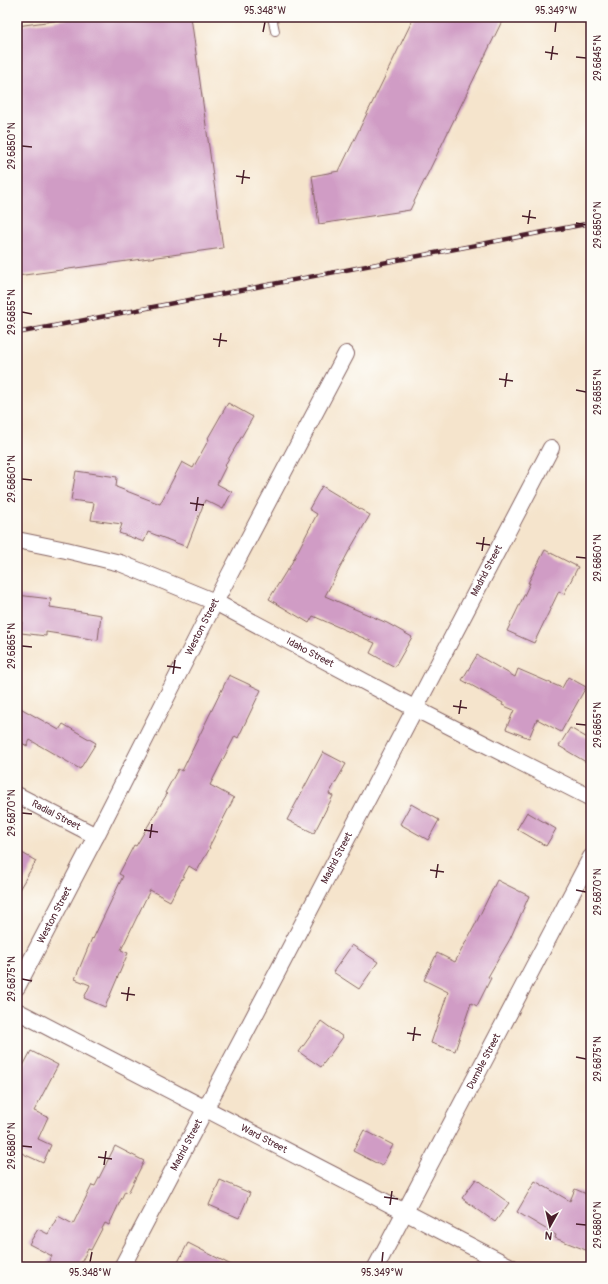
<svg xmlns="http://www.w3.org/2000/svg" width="608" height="1284" viewBox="0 0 608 1284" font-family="Pangolin,sans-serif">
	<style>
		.building { fill: #d09cc5 }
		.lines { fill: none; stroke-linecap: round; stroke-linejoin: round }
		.lane-casing { stroke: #866463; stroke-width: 10 }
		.street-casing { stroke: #866463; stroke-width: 18 }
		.lane { stroke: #fff; stroke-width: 8 }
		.street { stroke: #fff; stroke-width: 16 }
		.rail-casing { stroke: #4a1f2b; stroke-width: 4.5 }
		.rail { stroke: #fdfcf7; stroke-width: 3; stroke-dasharray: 9; stroke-linecap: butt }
		.ticks { fill: none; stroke: #4a1f2b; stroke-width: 1.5 }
		.labels { text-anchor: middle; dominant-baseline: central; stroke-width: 3; stroke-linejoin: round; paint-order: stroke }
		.street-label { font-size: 10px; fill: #4a1f2b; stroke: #fdfcf7 }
		.neatline { fill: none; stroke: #4a1f2b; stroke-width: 1.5 }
		.ticks-label { font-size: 10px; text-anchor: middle; fill: #4a1f2b }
	</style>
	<rect width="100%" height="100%" fill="#fdfcf7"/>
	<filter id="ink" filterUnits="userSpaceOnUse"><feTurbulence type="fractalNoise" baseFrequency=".025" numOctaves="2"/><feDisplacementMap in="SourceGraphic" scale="8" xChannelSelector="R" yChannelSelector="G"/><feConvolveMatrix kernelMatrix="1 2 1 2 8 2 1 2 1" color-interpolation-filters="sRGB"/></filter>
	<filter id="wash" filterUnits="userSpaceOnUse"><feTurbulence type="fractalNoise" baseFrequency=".012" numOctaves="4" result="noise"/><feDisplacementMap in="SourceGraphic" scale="16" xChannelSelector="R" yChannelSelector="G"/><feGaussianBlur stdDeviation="0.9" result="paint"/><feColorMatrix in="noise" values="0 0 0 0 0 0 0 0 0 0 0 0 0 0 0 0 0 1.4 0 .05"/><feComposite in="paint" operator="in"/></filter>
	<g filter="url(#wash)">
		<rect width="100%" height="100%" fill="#f5e4cc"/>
		<g id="blocks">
			<!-- building -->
			<path class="building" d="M82,17H191L223,248L17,276V26Z
				M414,17H504L410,210L319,224L312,176L339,171Z
				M228,403L253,417L225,465L226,466L217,484L232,492L223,509L205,500L187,547L148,532L144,542L119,533L122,524L91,520L94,503L71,500L76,471L117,477L116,487L160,504L182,462L193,468L209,439L208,438Z
				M322,486L370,515L349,551L325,596L387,623L412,637L395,667L370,653L375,643L313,616L309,623L269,599L287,570H288L317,514L309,509Z
				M545,550L578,567L564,594L559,591L534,643L507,631L530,583H528Z
				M17,595L51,599L50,607L101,615L98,640L46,632V636L21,633L22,621L17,620Z
				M477,655L515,677L518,669L562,688L568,677L586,687L561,732L537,719L529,738L506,729L514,710L502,705L503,703L462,680Z
				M229,675L261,690L238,738L235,736L210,785L234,798L209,847L210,848L197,871L189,866L170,901L150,890L121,950L128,953L105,1007L84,998L90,985L75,979L92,938L93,939L123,876L119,874L134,845L136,846L167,794L165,793L178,769L182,771Z
				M17,706L59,730L63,724L96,743L80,769L30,740L27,746L17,740Z
				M570,728L591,740V765L559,746Z
				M323,752L346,764L329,794L333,796L314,833L287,820Z
				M411,804L439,820L428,840L400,824Z
				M527,812L556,829L546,846L517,829Z
				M17,850L36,861L17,893Z
				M497,880L529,896L510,939L488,977L491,978L477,1006L471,1003L455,1051L431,1043L448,992L424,980L437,953L455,962L475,925Z
				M352,945L378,962L359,989L333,972Z
				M321,1021L343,1037L321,1067L299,1052Z
				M31,1051L58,1065L34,1111L48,1117L38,1139L51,1145L43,1163L17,1151V1077Z
				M364,1130L393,1145L382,1166L353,1151Z
				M115,1146L144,1161L128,1193L125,1191L109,1225L105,1223L91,1250L88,1249L79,1267H46L52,1256L29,1244L38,1229L48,1234L58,1216L73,1224L92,1185L95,1186Z
				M476,1179L509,1203L495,1222L462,1198Z
				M220,1180L250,1193L239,1218L209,1205Z
				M535,1181L570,1201L575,1189L591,1196V1252L555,1238L556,1235L517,1212Z
				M188,1243L235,1267H188L178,1262Z"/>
		</g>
	</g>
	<g filter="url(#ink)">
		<use href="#blocks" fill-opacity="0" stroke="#866463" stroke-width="1"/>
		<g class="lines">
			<defs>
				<path id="lane" d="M272,17L275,31"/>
				<g id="street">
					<path id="s1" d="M17,540L66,550L120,563L215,602L414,708L591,798"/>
					<path id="s2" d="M17,795L96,836"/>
					<path id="s3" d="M17,987L96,836L215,602L346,354"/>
					<path id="s4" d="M17,1011L511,1267"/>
					<path id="s5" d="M122,1267C267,995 407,721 551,448"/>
					<path id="s6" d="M376,1267L591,857"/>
				</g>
			</defs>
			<!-- lane casing -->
			<use href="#lane" class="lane-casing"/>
			<!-- street casing -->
			<use href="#street" class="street-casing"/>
			<!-- lane -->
			<use href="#lane" class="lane"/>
			<!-- street -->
			<use href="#street" class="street"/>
			<defs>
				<path id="rail" d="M17,333L591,223"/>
			</defs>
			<!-- rail casing -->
			<use href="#rail" class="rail-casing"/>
			<!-- rail -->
			<use href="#rail" class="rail"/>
		</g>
	</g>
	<!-- ticks -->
	<path class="ticks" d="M263,32L265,22M555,32L556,22M545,52L558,54M576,57L586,58M551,60L553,46M22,146L32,147M236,176L250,178M242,184L244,170M522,216L536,218M576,223L586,225M528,224L530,210M22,312L32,314M213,339L227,341M219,347L221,333M499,379L513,381M505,387L507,373M576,390L586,392M22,479L32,480M190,503L204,505M196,511L198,497M476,543L490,545M482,551L484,537M576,557L586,558M22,646L32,647M167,666L181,668M173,674L175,660M453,706L467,708M459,714L461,700M576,724L586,725M22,813L32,814M144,830L158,832M150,838L152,824M430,870L444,872M436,878L438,864M576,890L586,892M22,979L32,981M121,993L135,995M127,1001L129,987M407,1033L421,1035M413,1041L415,1027M576,1057L586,1059M22,1146L32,1147M98,1157L112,1159M104,1165L106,1151M384,1197L398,1199M390,1205L392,1191M576,1224L586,1225M90,1262L92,1252M382,1262L383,1252"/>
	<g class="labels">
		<!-- street labels -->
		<g class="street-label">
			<text stroke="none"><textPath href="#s5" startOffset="786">Madrid Street</textPath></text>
			<text stroke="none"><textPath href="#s3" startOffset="405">Weston Street</textPath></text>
			<text stroke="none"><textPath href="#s1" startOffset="316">Idaho Street</textPath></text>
			<text stroke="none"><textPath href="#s2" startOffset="44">Radial Street</textPath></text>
			<text stroke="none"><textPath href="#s5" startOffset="462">Madrid Street</textPath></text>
			<text stroke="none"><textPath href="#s3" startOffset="81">Weston Street</textPath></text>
			<text stroke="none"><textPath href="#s6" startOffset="232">Dumble Street</textPath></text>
			<text stroke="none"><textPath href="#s4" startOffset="278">Ward Street</textPath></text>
			<text stroke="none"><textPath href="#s5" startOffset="138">Madrid Street</textPath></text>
		</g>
	</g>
	<!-- margin -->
	<rect width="608" height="1284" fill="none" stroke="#fdfcf7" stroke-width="44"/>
	<!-- north arrow -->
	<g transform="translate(550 1226) rotate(188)" stroke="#fdfcf7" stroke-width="3" paint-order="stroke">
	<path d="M0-3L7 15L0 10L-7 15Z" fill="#4a1f2b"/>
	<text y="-6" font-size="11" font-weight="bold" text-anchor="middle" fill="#4a1f2b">N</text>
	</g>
	<rect x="22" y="22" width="564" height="1240" class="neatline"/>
	<g class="ticks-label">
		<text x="265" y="14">95.348°W</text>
		<text x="556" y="14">95.349°W</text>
		<text transform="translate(597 58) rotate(-90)" y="4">29.6845°N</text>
		<text transform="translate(11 146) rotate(-90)" y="4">29.6850°N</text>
		<text transform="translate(597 225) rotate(-90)" y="4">29.6850°N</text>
		<text transform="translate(11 312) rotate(-90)" y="4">29.6855°N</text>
		<text transform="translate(597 392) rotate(-90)" y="4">29.6855°N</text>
		<text transform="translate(11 479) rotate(-90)" y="4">29.6860°N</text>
		<text transform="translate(597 558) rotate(-90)" y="4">29.6860°N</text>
		<text transform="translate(11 646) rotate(-90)" y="4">29.6865°N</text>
		<text transform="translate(597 725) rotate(-90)" y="4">29.6865°N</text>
		<text transform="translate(11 813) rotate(-90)" y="4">29.6870°N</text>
		<text transform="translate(597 892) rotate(-90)" y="4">29.6870°N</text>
		<text transform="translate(11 979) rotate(-90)" y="4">29.6875°N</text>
		<text transform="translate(597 1059) rotate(-90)" y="4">29.6875°N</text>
		<text transform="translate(11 1146) rotate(-90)" y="4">29.6880°N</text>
		<text transform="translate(597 1225) rotate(-90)" y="4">29.6880°N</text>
		<text x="90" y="1276">95.348°W</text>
		<text x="382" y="1276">95.349°W</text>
	</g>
</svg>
